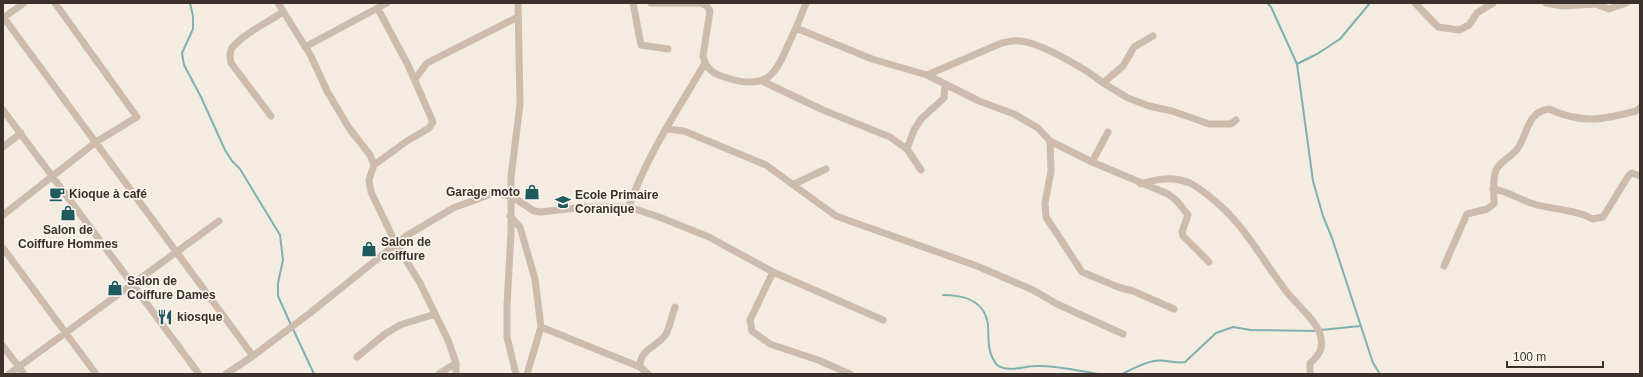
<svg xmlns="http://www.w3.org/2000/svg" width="1643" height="377" viewBox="0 0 1643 377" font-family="Helvetica,sans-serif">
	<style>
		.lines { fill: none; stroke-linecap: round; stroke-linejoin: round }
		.stream { stroke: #7fb0b2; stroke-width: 2 }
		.minor { stroke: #cdbbac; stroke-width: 7 }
		.labels { text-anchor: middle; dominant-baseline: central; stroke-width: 3.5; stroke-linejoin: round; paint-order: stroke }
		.poi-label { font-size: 12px; font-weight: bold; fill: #3b302b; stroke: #fbf5ee; text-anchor: start }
	</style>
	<rect width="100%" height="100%" fill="#f4ebe1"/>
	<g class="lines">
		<!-- stream -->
		<path class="stream" d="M190,3L193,16V29L182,53L184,65L201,97L225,150L232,161L240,169L280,235L283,260L278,283V296L291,325
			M1267,3L1271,7L1297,64L1313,181L1323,216L1332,238L1373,363L1380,374
			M1297,64L1317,54L1340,39L1370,3
			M943,295C964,295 985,300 988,325C989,336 987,346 992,357C994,360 995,363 997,365C1009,373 1023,366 1036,366C1055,365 1080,371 1099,374
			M293,329L314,374
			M1321,330L1360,326
			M1122,374C1132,369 1143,363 1154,361C1165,359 1175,364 1185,362L1216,333L1233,327L1251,330L1317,331"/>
		<!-- minor -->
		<path class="minor" d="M278,3L311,56L327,91L349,128L370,155L374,165L369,180L371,192L396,244L420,283L448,340L456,363V374
			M633,3L641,45L668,49
			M651,3H700L707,6L710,11L703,56C706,70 714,74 727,78C776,93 777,66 796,28
			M806,3L796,28L872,59L927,75L979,101L1014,114L1038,128L1050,141L1051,171L1045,203L1046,217L1082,272L1118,287L1133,291L1174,309
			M1415,3L1438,27L1459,30L1469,25L1477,13L1493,3
			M1546,3L1562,6L1596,4L1609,9L1626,3
			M3,18L24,3
			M4,18L253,356L226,374
			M305,47L387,3
			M927,75L997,45C1004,42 1013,40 1021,41C1043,44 1086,69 1103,83L1123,66L1134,47L1153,36
			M415,79L427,63L518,17
			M762,81L823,110L890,137L907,149L921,170
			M1103,83L1128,98L1149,106L1172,111L1209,124H1231L1236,120
			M3,110L199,374
			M271,116L231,63C230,57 229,53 232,48C243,34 268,22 283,12
			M667,129L684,131L766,165L836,216L977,266L1033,290L1057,304L1123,334
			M1050,141L1092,162L1168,194L1177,201L1188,215L1182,232L1183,236L1209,262
			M3,147L21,133
			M907,149L914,130L921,119L944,98L945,84
			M1092,162L1108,132
			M374,165L407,141L429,128L433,122L408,65L378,9
			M794,184L826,169
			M1141,184C1154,180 1166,177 1180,180C1191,182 1200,189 1209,196C1244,223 1260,257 1286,291C1295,303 1315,319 1320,334C1324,347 1320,355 1310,363V374
			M1493,189C1508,191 1520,200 1534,204C1553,210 1575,209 1593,219L1603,217L1629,175L1632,173L1640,176
			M629,207C646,156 678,110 705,63
			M3,215L96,142L137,117L55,3
			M510,216L520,227L535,279L541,327L527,374
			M3,248L96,374
			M1444,266L1467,214L1487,209L1494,204C1494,193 1492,180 1496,170C1501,160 1512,157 1518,148C1528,133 1527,112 1549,109C1582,124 1602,120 1636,111L1640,108
			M773,272L750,320L752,331L770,344L818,360L850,374
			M541,327L640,367L648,374
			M3,346L24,374
			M253,356L310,313L406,236L453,208L494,193L511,196L534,211L541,212L585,207H629L659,217L709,237L773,272L883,320
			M357,357L385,334L400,325L435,314
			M640,367C639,349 658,347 666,334C670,326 672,315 675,307
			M9,374L219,221
			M439,374L456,363
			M516,374L507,337V306L511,232V177L520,104L518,3"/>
	</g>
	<!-- icons -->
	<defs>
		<symbol id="shop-bare" viewBox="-9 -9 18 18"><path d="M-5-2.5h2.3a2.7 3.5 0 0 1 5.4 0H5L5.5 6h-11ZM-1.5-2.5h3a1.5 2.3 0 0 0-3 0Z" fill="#1f5a5e" stroke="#fbf5ee" stroke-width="2.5" paint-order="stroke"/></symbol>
		<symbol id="cafe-bare" viewBox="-9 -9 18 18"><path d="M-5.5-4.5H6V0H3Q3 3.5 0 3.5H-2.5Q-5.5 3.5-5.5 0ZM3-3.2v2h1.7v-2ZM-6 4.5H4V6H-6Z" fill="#1f5a5e" stroke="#fbf5ee" stroke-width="2.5" paint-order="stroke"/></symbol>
		<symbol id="school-bare" viewBox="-9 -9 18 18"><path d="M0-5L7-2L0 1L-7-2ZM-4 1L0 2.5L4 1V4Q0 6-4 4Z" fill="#1f5a5e" stroke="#fbf5ee" stroke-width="2.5" paint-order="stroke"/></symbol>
		<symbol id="restaurant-bare" viewBox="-9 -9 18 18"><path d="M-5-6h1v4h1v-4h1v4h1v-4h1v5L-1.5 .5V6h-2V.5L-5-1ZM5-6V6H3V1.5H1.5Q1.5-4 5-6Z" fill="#1f5a5e" stroke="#fbf5ee" stroke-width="2.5" paint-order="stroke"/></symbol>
	</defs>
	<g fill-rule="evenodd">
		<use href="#shop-bare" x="521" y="181" width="22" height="22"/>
		<use href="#cafe-bare" x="46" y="183" width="22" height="22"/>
		<use href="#school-bare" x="552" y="191" width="22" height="22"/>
		<use href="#shop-bare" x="57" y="202" width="22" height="22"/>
		<use href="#shop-bare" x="358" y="238" width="22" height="22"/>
		<use href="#shop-bare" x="104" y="277" width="22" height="22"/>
		<use href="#restaurant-bare" x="154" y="306" width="22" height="22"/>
	</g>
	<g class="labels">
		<!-- poi labels -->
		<g class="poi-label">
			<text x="520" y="192" text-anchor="end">Garage moto</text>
			<text x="69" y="194">Kioque à café</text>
			<text x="575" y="195">Ecole Primaire<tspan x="575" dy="14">Coranique</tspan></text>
			<text x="68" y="230" text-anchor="middle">Salon de<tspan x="68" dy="14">Coiffure Hommes</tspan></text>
			<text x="381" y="242">Salon de<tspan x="381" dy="14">coiffure</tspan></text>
			<text x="127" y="281">Salon de<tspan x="127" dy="14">Coiffure Dames</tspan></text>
			<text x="177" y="317">kiosque</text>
		</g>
	</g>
	<!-- border -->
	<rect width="1643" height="377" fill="none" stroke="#3b302b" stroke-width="8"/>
	<!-- scale -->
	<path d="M1507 361v6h96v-6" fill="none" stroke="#3b302b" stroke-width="2"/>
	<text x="1513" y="361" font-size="12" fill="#3b302b" stroke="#fbf5ee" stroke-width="3" paint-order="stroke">100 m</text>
</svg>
